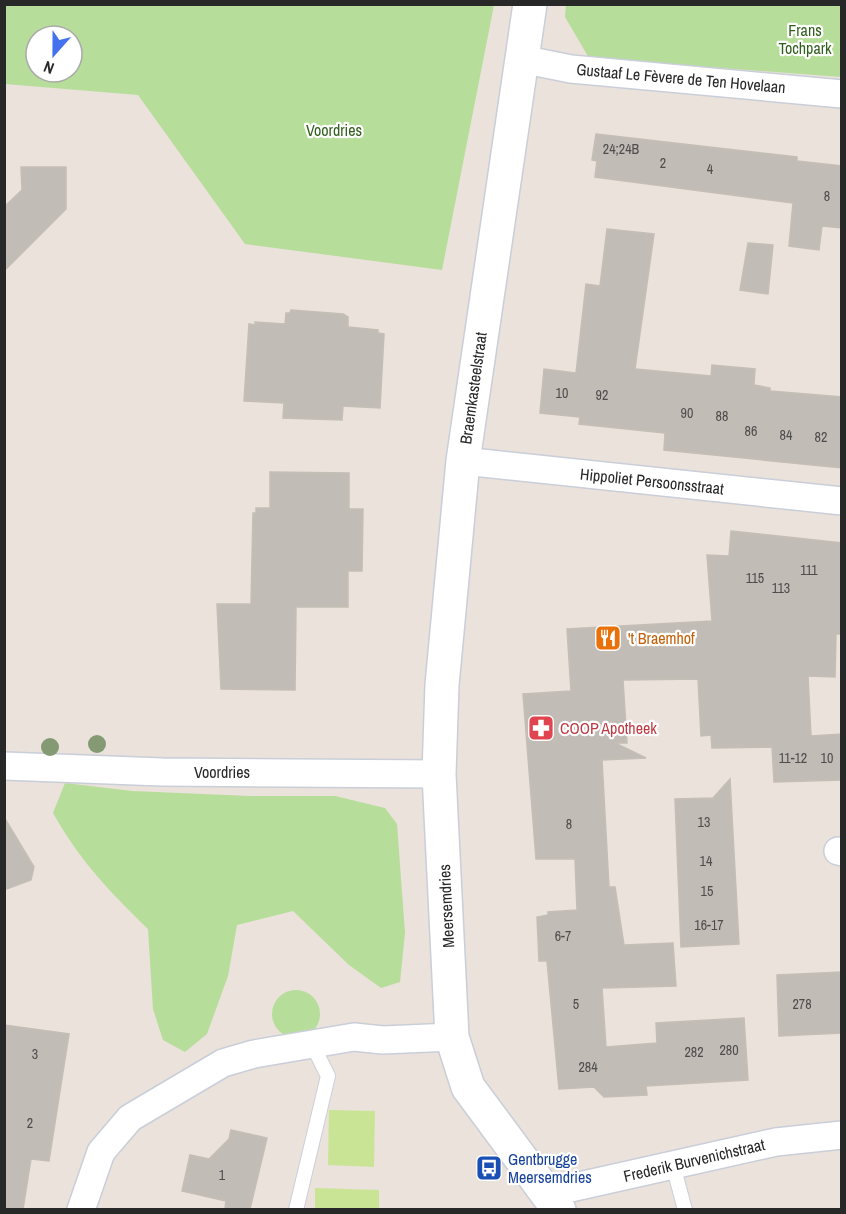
<svg xmlns="http://www.w3.org/2000/svg" width="846" height="1214" viewBox="0 0 846 1214" font-family="'Archivo Narrow',sans-serif">
	<style>
		.green { fill: #b7dd9a; fill-rule: evenodd }
		.pitch { fill: #cae496 }
		.building { fill: #c2bcb7; stroke: #c5beb5; stroke-width: 1.5 }
		.lines { fill: none; stroke-linecap: round; stroke-linejoin: round }
		.lane-casing { stroke: #c9ced9; stroke-width: 16 }
		.street-casing { stroke: #c9ced9; stroke-width: 30 }
		.secondary-casing { stroke: #c9ced9; stroke-width: 36 }
		.lane { stroke: #fff; stroke-width: 14 }
		.street { stroke: #fff; stroke-width: 27 }
		.secondary { stroke: #fff; stroke-width: 33 }
		.tree { fill: #849a73 }
		.labels { text-anchor: middle; dominant-baseline: central; stroke-width: 4.5; stroke-linejoin: round; paint-order: stroke }
		.number-label { font-size: 14px; fill: #4e4d4c }
		.park-label { font-size: 16px; fill: #31601e; stroke: #fff }
		.street-label { font-size: 16px; fill: #282828; stroke: #fff }
		.food-label { font-size: 16px; fill: #c56008; stroke: #fff; text-anchor: start }
		.health-label { font-size: 16px; fill: #be3a42; stroke: #fff; text-anchor: start }
		.transit-label { font-size: 16px; fill: #164399; stroke: #fff; text-anchor: start }
	</style>
	<rect width="100%" height="100%" fill="#eae2db"/>
	<!-- green -->
	<path class="green" d="M566,4L841,5V77L589,58L565,17Z
		M4,5H494L442,270L245,244L138,95L5,84ZM36,36H72V72H36Z
		M65,783L132,791L250,796H335L385,808L397,824L405,933L400,982L381,988L349,965L293,911L237,925L228,976L207,1034L185,1052L163,1040L153,1009L148,929C109,891 80,861 53,813Z
		M272 1014a24 24 0 1 1 48 0a24 24 0 1 1-48 0Z"/>
	<!-- pitch -->
	<path class="pitch" d="M329,1110L375,1111L374,1167L328,1165Z
		M315,1188L379,1190V1209H315Z"/>
	<!-- building -->
	<path class="building" d="M596,134L797,157V161L842,166V228L822,226L819,250L789,246L793,203L595,177L597,161L592,160Z
		M21,167H66V209L4,271V207L22,190Z
		M607,229L654,234L635,369L711,376L712,365L755,369L754,385L770,388V391L842,397V468L664,450L665,433L579,424L580,417L540,413L544,369L576,373L586,284L600,286Z
		M748,243L773,245L768,294L740,290Z
		M291,310L343,314L348,317V327L378,330V333L384,334L380,408L343,406L342,420L283,418L284,403L244,401L249,324L255,325V322L285,324L286,313H290Z
		M270,472L349,473V509H363L362,571H348V607H296L295,690L221,689L217,604H251L253,513H256V508H270Z
		M731,531L842,543V620L840,634H836L835,677L808,676L811,736L842,734V780L774,782L772,747L712,748L711,735L701,736L698,679L623,680L627,743H615L646,758L602,760L609,887H615L624,945L673,943L676,986L602,988L606,1047L657,1043L656,1023L744,1018L748,1080L646,1086L647,1095L604,1097L594,1087L559,1089L547,961H539L537,917L548,915V912L577,910L575,859H536L523,694L571,691L567,629L712,621L707,555L729,556Z
		M730,779L739,944L681,947L675,799L713,798Z
		M4,817L34,867L31,880L4,890Z
		M842,972V1033L779,1036L777,975Z
		M4,1025L69,1034L49,1161L31,1159L23,1209H4Z
		M231,1130L267,1138L250,1209H225L226,1201L182,1191L190,1155L209,1159L229,1139Z"/>
	<g class="lines">
		<defs>
			<path id="lane" d="M673,1165L685,1210
				M296,1210L328,1076L312,1044"/>
			<path id="street" d="M521,59L571,69L842,94
				M463,461L842,501
				M4,766L162,772L439,774
				M838,851L842,852
				M548,1193L776,1142L842,1135
				M81,1210L101,1152L130,1118L223,1063L254,1054L354,1037L383,1040L452,1037"/>
			<path id="secondary" d="M530,4L463,461L442,685L439,774L452,1037L468,1087L559,1210"/>
		</defs>
		<!-- lane casing -->
		<use href="#lane" class="lane-casing"/>
		<!-- street casing -->
		<use href="#street" class="street-casing"/>
		<!-- secondary casing -->
		<use href="#secondary" class="secondary-casing"/>
		<!-- lane -->
		<use href="#lane" class="lane"/>
		<!-- street -->
		<use href="#street" class="street"/>
		<!-- secondary -->
		<use href="#secondary" class="secondary"/>
	</g>
	<!-- trees -->
	<g class="tree">
		<circle cx="97" cy="744" r="9"/>
		<circle cx="50" cy="747" r="9"/>
	</g>
	<!-- icons -->
	<defs>
		<symbol id="restaurant-square" viewBox="-11 -11 22 22"><rect x="-9" y="-9" width="18" height="18" rx="4" fill="#e8710a" stroke="#fff"/><path d="M-5-6h1v4h1v-4h1v4h1v-4h1v5L-1.5 .5V6h-2V.5L-5-1ZM5-6V6H3V1.5H1.5Q1.5-4 5-6Z" fill="#fff"/></symbol>
		<symbol id="pharmacy-square" viewBox="-11 -11 22 22"><rect x="-9" y="-9" width="18" height="18" rx="4" fill="#e0444e" stroke="#fff"/><path d="M-2-6h4v4h4v4h-4v4h-4v-4h-4v-4h4Z" fill="#fff"/></symbol>
		<symbol id="bus-square" viewBox="-11 -11 22 22"><rect x="-9" y="-9" width="18" height="18" rx="4" fill="#1a4fb4" stroke="#fff"/><path d="M-5-6H5V4H4V6H2V4H-2V6H-4V4H-5ZM-3.5-4V0h7V-4ZM-3.5 1.2v1.5H-2V1.2ZM2 1.2v1.5H3.5V1.2Z" fill="#fff"/></symbol>
	</defs>
	<g fill-rule="evenodd">
		<use href="#restaurant-square" x="593" y="623" width="30" height="30"/>
		<use href="#pharmacy-square" x="526" y="713" width="30" height="30"/>
		<use href="#bus-square" x="474" y="1153" width="30" height="30"/>
	</g>
	<g class="labels">
		<!-- number labels -->
		<g class="number-label">
			<text x="621" y="149">24;24B</text>
			<text x="663" y="163">2</text>
			<text x="710" y="169">4</text>
			<text x="827" y="196">8</text>
			<text x="562" y="393">10</text>
			<text x="602" y="395">92</text>
			<text x="687" y="413">90</text>
			<text x="722" y="416">88</text>
			<text x="751" y="431">86</text>
			<text x="786" y="435">84</text>
			<text x="821" y="437">82</text>
			<text x="809" y="570">111</text>
			<text x="755" y="578">115</text>
			<text x="781" y="588">113</text>
			<text x="793" y="758">11-12</text>
			<text x="827" y="758">10</text>
			<text x="704" y="822">13</text>
			<text x="569" y="824">8</text>
			<text x="706" y="861">14</text>
			<text x="707" y="891">15</text>
			<text x="709" y="925">16-17</text>
			<text x="563" y="936">6-7</text>
			<text x="576" y="1004">5</text>
			<text x="802" y="1004">278</text>
			<text x="729" y="1050">280</text>
			<text x="694" y="1052">282</text>
			<text x="35" y="1054">3</text>
			<text x="588" y="1067">284</text>
			<text x="30" y="1123">2</text>
			<text x="222" y="1175">1</text>
		</g>
		<!-- park labels -->
		<g class="park-label">
			<text x="805" y="30">Frans<tspan x="805" dy="18">Tochpark</tspan></text>
			<text x="334" y="130">Voordries</text>
		</g>
		<!-- street labels -->
		<g class="street-label">
			<text transform="translate(681 78) rotate(5)">Gustaaf Le Fèvere de Ten Hovelaan</text>
			<text transform="translate(473 388) rotate(-82)">Braemkasteelstraat</text>
			<text transform="translate(652 481) rotate(6)">Hippoliet Persoonsstraat</text>
			<text x="222" y="772">Voordries</text>
			<text transform="translate(446 906) rotate(-93)">Meersemdries</text>
			<text transform="translate(694 1160) rotate(-13)">Frederik Burvenichstraat</text>
		</g>
		<!-- food labels -->
		<g class="food-label">
			<text x="628" y="638">'t Braemhof</text>
		</g>
		<!-- health labels -->
		<g class="health-label">
			<text x="560" y="728">COOP Apotheek</text>
		</g>
		<!-- transit labels -->
		<g class="transit-label">
			<text x="508" y="1159">Gentbrugge<tspan x="508" dy="18">Meersemdries</tspan></text>
		</g>
	</g>
	<!-- border -->
	<rect width="846" height="1214" fill="none" stroke="#282828" stroke-width="12"/>
	<!-- north arrow -->
	<g transform="translate(54 54) rotate(201)"><circle r="28" fill="#ffffff" stroke="#a9a9a9" stroke-width="1.5"/>
	<path d="M0-4.5L10 22L0 15L-10 22Z" fill="#4472ee"/>
	<text y="-9" font-size="16" font-weight="bold" text-anchor="middle" fill="#282828">N</text>
	</g>
</svg>
